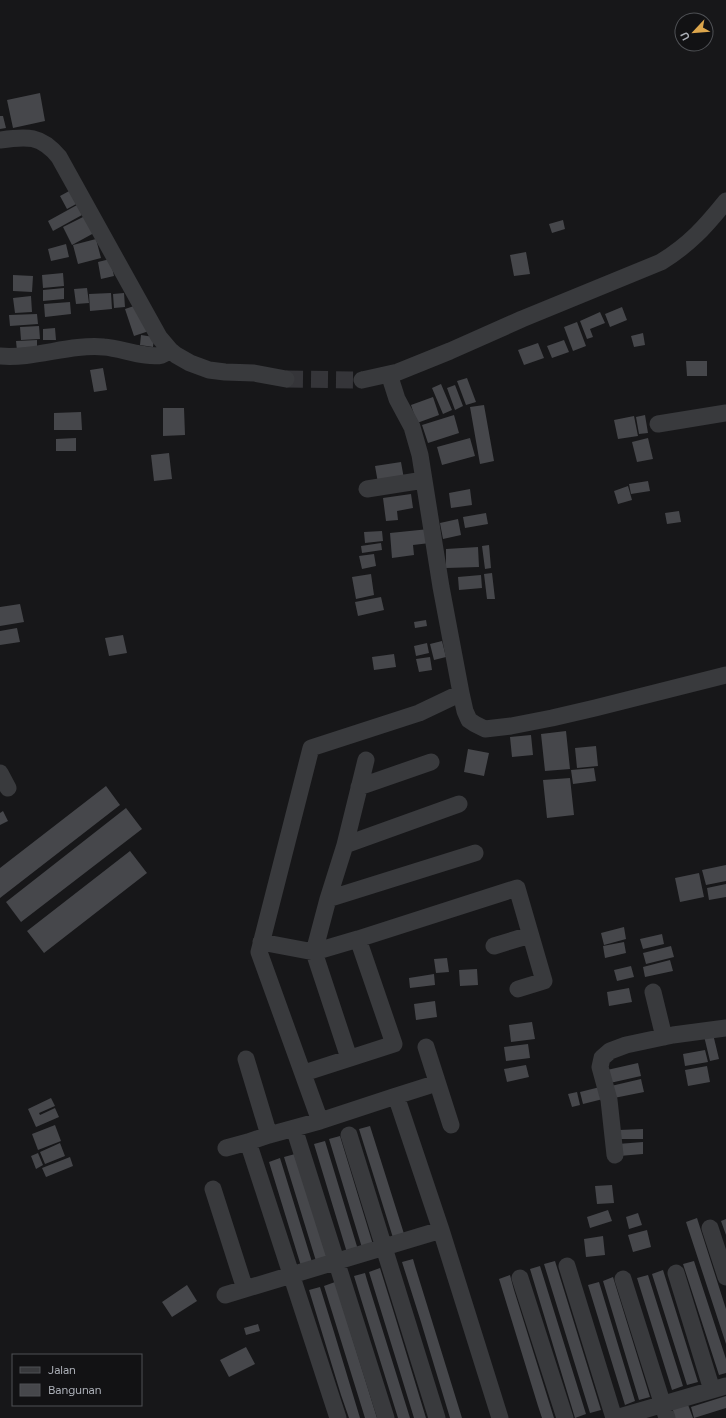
<svg xmlns="http://www.w3.org/2000/svg" width="726" height="1418" viewBox="0 0 726 1418" font-family="Figtree,sans-serif">
	<style>
		.building { fill: #46474b }
		.lines { fill: none; stroke-linecap: round; stroke-linejoin: round }
		.minor-tunnel { stroke: #353539; stroke-width: 17; stroke-dasharray: 17 8; stroke-linecap: butt }
		.minor { stroke: #393a3d; stroke-width: 17 }
	</style>
	<rect width="100%" height="100%" fill="#171719"/>
	<!-- building -->
	<path class="building" d="M40,93L45,121L13,128L7,100Z
		M0,116H3L6,128L0,129Z
		M71,190L78,203L67,209L60,196Z
		M77,205L82,215L53,231L48,221Z
		M85,216L94,233L72,245L63,227Z
		M563,220L565,229L552,233L549,224Z
		M96,239L101,258L78,264L73,245Z
		M66,244L69,257L51,261L48,249Z
		M526,252L530,274L514,276L510,255Z
		M110,259L114,276L101,279L98,262Z
		M63,273L64,286L43,288L42,275Z
		M13,275L33,276L32,292L13,291Z
		M64,288V299L43,301V290Z
		M87,288L89,303L76,304L74,289Z
		M111,293L112,309L90,311L89,294Z
		M124,293L125,307L114,308L113,294Z
		M31,296L32,312L15,313L13,298Z
		M70,302L71,314L45,317L44,304Z
		M140,304L149,331L134,336L125,309Z
		M622,307L627,320L610,327L605,314Z
		M600,312L605,323L590,329L593,337L587,339L580,321Z
		M37,314L38,324L10,326L9,315Z
		M577,322L586,346L573,351L564,327Z
		M39,326L40,339L21,340L20,327Z
		M55,328L56,340H43V329Z
		M643,333L645,345L634,347L631,336Z
		M141,335L154,337L153,347L140,345Z
		M37,340V350L17,351L16,341Z
		M564,340L569,352L552,358L547,346Z
		M538,343L544,358L524,365L518,350Z
		M686,361H707V376H687Z
		M103,368L107,390L94,392L90,370Z
		M467,378L476,402L466,405L457,381Z
		M441,384L452,410L443,414L432,388Z
		M455,385L463,406L455,410L447,388Z
		M433,397L439,415L417,423L411,405Z
		M484,405L494,461L480,464L470,407Z
		M163,408H184L185,435L163,436Z
		M81,412L82,430H54V413Z
		M454,415L459,433L428,443L422,425Z
		M645,415L648,433L639,434L636,417Z
		M634,416L638,436L618,439L614,420Z
		M76,438V451H56V439Z
		M470,438L475,456L442,465L437,447Z
		M648,438L653,459L637,462L632,442Z
		M169,453L172,479L154,481L151,455Z
		M401,462L404,479L378,483L375,466Z
		M648,481L650,491L631,494L629,484Z
		M628,486L632,500L618,504L614,491Z
		M470,489L472,505L451,508L449,493Z
		M411,494L413,508L397,511L398,520L386,521L383,498Z
		M679,511L681,522L667,524L665,513Z
		M486,513L488,524L465,528L463,517Z
		M458,519L461,535L443,539L440,523Z
		M429,529L430,543L413,545L414,555L392,558L390,533Z
		M382,531L383,541L365,543L364,532Z
		M381,543L382,550L362,553L361,546Z
		M489,545L491,568L485,569L482,546Z
		M478,547L479,567L446,568V549Z
		M374,554L376,566L362,569L359,556Z
		M492,573L495,599H487L484,574Z
		M371,574L374,595L356,599L352,577Z
		M481,575L482,588L459,590L458,577Z
		M381,597L384,610L358,616L355,602Z
		M20,604L24,622L0,626V607Z
		M426,620L427,626L415,628L414,622Z
		M17,628L20,642L0,645V631Z
		M123,635L127,653L109,656L105,638Z
		M442,641L446,657L434,660L430,644Z
		M427,643L429,653L416,656L414,646Z
		M394,654L396,667L374,670L372,657Z
		M430,657L432,670L419,672L416,659Z
		M566,731L570,769L545,771L541,734Z
		M531,735L533,755L512,757L510,737Z
		M596,746L598,766L577,768L575,748Z
		M468,749L489,753L484,776L464,772Z
		M594,768L596,781L573,784L571,770Z
		M570,778L574,815L547,818L543,780Z
		M106,786L120,805L0,898V868Z
		M126,808L142,829L21,922L6,902Z
		M3,811L8,821L0,825V813Z
		M130,851L147,873L44,953L27,931Z
		M726,865V881L706,885L702,870Z
		M699,873L704,897L680,902L675,878Z
		M726,884V897L709,900L707,888Z
		M624,927L626,939L604,945L601,933Z
		M662,934L664,944L643,949L640,939Z
		M624,942L626,953L605,958L603,946Z
		M671,946L674,957L646,964L643,953Z
		M447,958L449,972L436,973L434,959Z
		M670,960L673,971L645,977L643,967Z
		M631,966L634,977L617,981L614,970Z
		M477,969L478,985L460,986L459,970Z
		M434,974L435,985L410,988L409,978Z
		M629,988L632,1002L609,1006L607,992Z
		M435,1001L437,1017L416,1020L414,1004Z
		M532,1022L535,1039L511,1042L509,1025Z
		M713,1034L719,1059L710,1061L704,1036Z
		M528,1044L530,1058L506,1061L504,1047Z
		M705,1050L708,1062L685,1066L683,1054Z
		M638,1063L641,1076L610,1083L607,1070Z
		M526,1065L529,1077L507,1082L504,1069Z
		M707,1066L710,1082L688,1086L685,1070Z
		M641,1079L644,1092L614,1098L611,1086Z
		M600,1087L603,1099L583,1104L580,1092Z
		M577,1092L580,1105L572,1107L568,1094Z
		M51,1098L55,1106L39,1113L40,1115L55,1108L59,1117L36,1127L28,1109Z
		M55,1125L61,1141L38,1150L32,1134Z
		M370,1126L405,1237L394,1241L359,1129Z
		M643,1129V1139H619V1130Z
		M340,1136L374,1248L363,1251L329,1139Z
		M325,1141L359,1253L348,1256L314,1144Z
		M643,1142V1154L619,1156L618,1144Z
		M60,1143L65,1156L45,1164L40,1152Z
		M38,1153L43,1165L36,1169L31,1156Z
		M295,1154L327,1258L316,1261L284,1157Z
		M70,1157L73,1166L46,1177L42,1168Z
		M280,1158L312,1262L301,1266L269,1162Z
		M612,1185L614,1203L597,1204L595,1186Z
		M608,1210L612,1221L590,1228L587,1217Z
		M638,1213L642,1225L629,1229L626,1217Z
		M697,1218L726,1309V1344L686,1222Z
		M726,1219V1235L721,1221Z
		M647,1230L651,1247L633,1252L628,1235Z
		M603,1236L605,1255L586,1257L584,1239Z
		M413,1259L415,1266L462,1418H450L421,1322L402,1262Z
		M555,1261L601,1410L590,1413L544,1264Z
		M694,1261L726,1359V1373L719,1375L683,1264Z
		M540,1266L586,1414L575,1418L530,1269Z
		M380,1268L394,1313L426,1418H414L399,1369L369,1272Z
		M663,1270L698,1382L687,1385L652,1274Z
		M365,1273L367,1280L410,1418H398L361,1299L354,1276Z
		M510,1275L514,1290L554,1418H542L538,1406L499,1279Z
		M648,1275L683,1386L672,1390L637,1278Z
		M613,1277L650,1397L639,1400L603,1281Z
		M335,1282L377,1418H365L324,1286Z
		M599,1282L635,1401L625,1405L588,1285Z
		M187,1285L197,1301L172,1317L162,1302Z
		M320,1287L334,1332L360,1418H349L341,1395L309,1290Z
		M258,1324L260,1331L246,1335L244,1328Z
		M246,1347L255,1364L229,1377L220,1360Z
		M726,1396V1408L694,1418L691,1407Z
		M687,1402L693,1418H675L672,1407Z"/>
	<g class="lines">
		<!-- minor-tunnel -->
		<path class="minor-tunnel" d="M286,379L362,380"/>
		<!-- minor -->
		<path class="minor" d="M0,140C27,136 41,135 59,157L159,337L170,350L176,355L190,363L209,370L225,372L254,373L286,379
			M0,356C35,359 69,344 104,347C120,348 148,359 162,355C165,354 167,352 170,350
			M389,374L397,399L412,427L420,455L441,587L461,693L465,711L469,720L475,724L485,729L511,726L552,718L595,708L726,675
			M362,380L398,372L450,351L522,319L661,262C690,244 705,227 726,201
			M658,424L726,413
			M367,489L424,480
			M0,773L8,788
			M359,787L431,762
			M345,845L459,804
			M328,899L475,853
			M261,942L314,952L358,939
			M494,946L530,935
			M653,992L664,1037
			M426,1047L451,1125
			M349,1058L314,952L328,899L345,845L366,760
			M246,1059L269,1135
			M304,1073L394,1044L358,939L517,888L544,981L518,989
			M396,1096L437,1083
			M320,1121L259,952L311,748L419,713L461,693
			M294,1128L386,1418
			M349,1135L437,1418
			M248,1142L338,1418
			M226,1148L248,1142L269,1135L320,1121L396,1096L441,1230L500,1418
			M615,1155L609,1100L600,1067L602,1058L610,1051L626,1045L673,1035L726,1028
			M213,1189L245,1289
			M710,1228L726,1277
			M567,1266L614,1418
			M676,1273L712,1390
			M520,1278L565,1418
			M623,1279L667,1418
			M225,1295L441,1230
			M616,1418L726,1386"/>
	</g>
	<!-- legend -->
	<rect x="12" y="1354" width="130" height="52" fill="#121214" stroke="#4f5155"/>
	<rect x="20" y="1367" width="20" height="6" fill="#393a3d" stroke="#4f5155"/>
	<text x="48" y="1374" font-size="12" fill="#abafb7">Jalan</text>
	<rect x="20" y="1384" width="20" height="12" fill="#46474b" stroke="#4f5155"/>
	<text x="48" y="1394" font-size="12" fill="#abafb7">Bangunan</text>
	<!-- north arrow -->
	<g transform="translate(694 32) rotate(244)"><circle r="19" fill="#121214" stroke="#4f5155"/>
	<path d="M0-3L7 15L0 10L-7 15Z" fill="#dca64c"/>
	<text y="-6" font-size="11" font-weight="bold" text-anchor="middle" fill="#abafb7">U</text>
	</g>
</svg>
